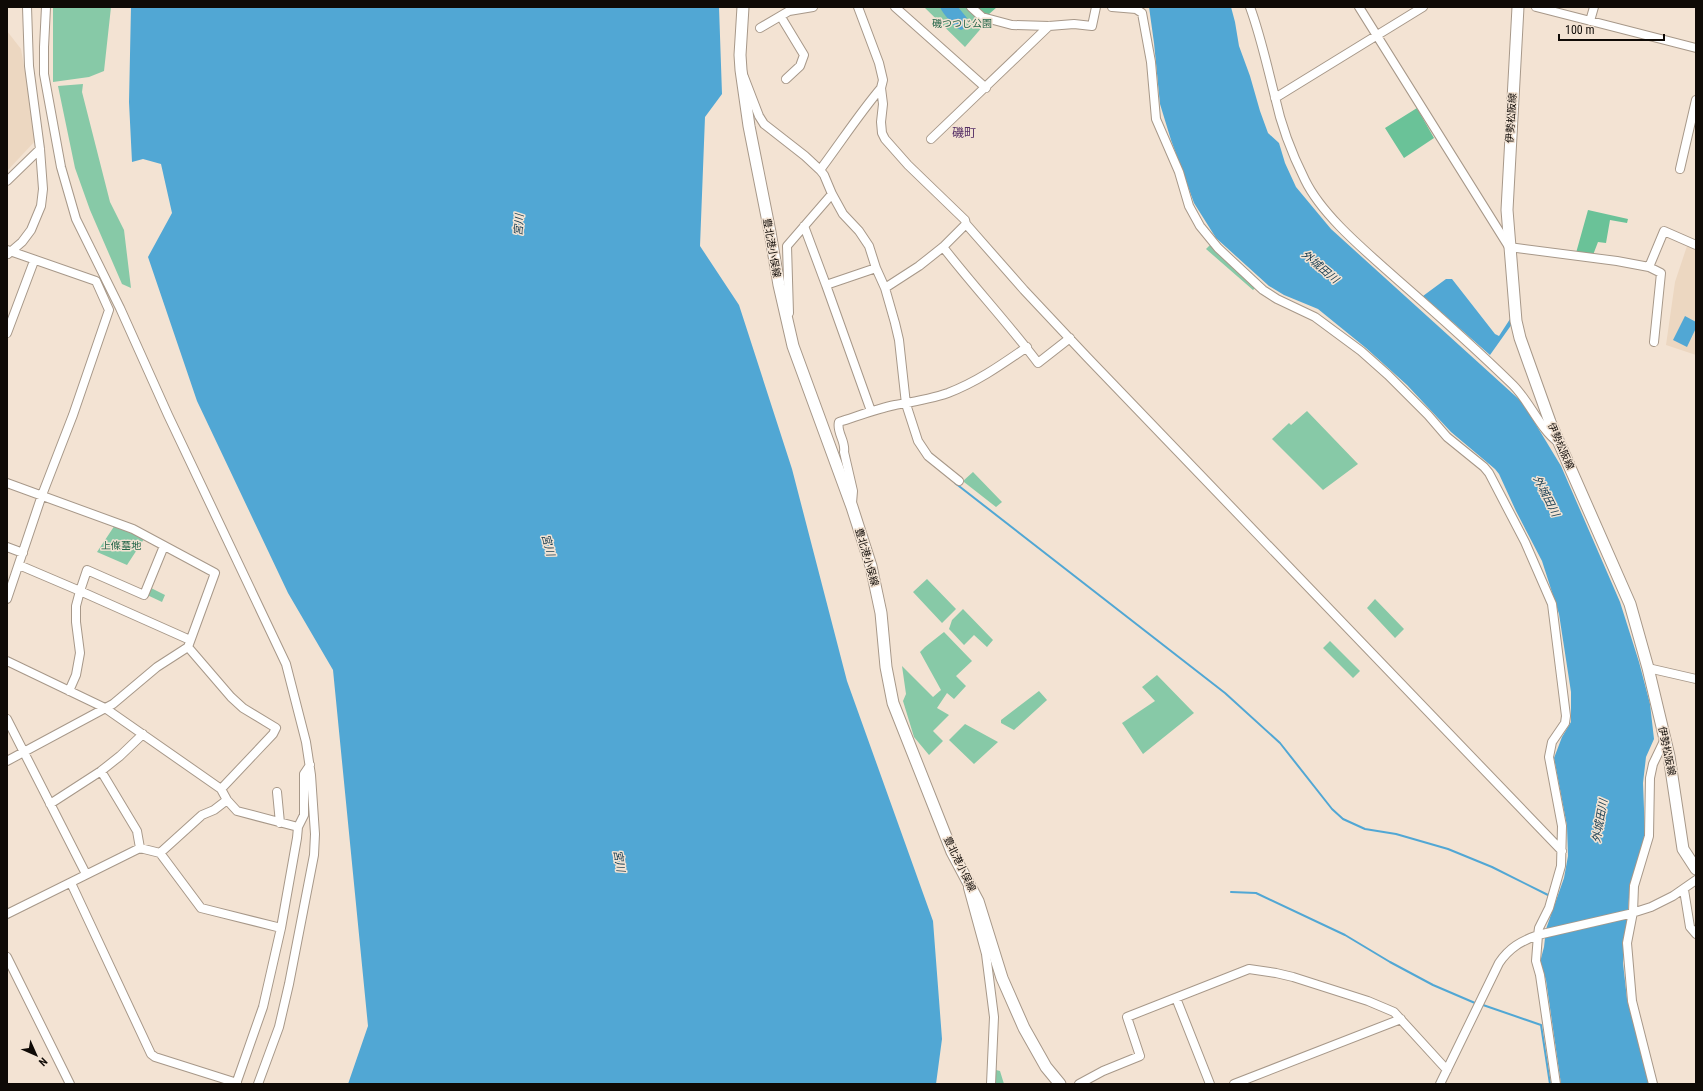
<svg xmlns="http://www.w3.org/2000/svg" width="1703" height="1091" viewBox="0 0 1703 1091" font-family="'Roboto Condensed','Noto Sans JP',sans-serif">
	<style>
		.built { fill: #ecd7c1 }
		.green { fill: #87c9a7 }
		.forest { fill: #6ac298 }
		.water { fill: #51a7d4 }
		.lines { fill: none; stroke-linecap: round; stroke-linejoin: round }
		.stream { stroke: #51a7d4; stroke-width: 2 }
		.minor-casing { stroke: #a79889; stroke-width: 10 }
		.major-casing { stroke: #a79889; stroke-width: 13 }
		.minor { stroke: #fff; stroke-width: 8 }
		.major { stroke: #fff; stroke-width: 11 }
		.labels { text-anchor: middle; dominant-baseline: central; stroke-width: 3; stroke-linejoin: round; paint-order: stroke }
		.park-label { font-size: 10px; fill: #236548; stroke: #f3e3d3 }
		.street-label { font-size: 10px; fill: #0f0a06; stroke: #f3e3d3 }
		.water-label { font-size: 11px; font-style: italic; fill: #173c50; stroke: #f3e3d3 }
		.quarter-label { font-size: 12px; fill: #552e65; stroke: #f3e3d3 }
	</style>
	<rect width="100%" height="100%" fill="#f3e3d3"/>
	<!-- built -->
	<path class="built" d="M7,31L21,49L37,139L7,171Z
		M1687,246L1696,250V355L1666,345L1675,282Z"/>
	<!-- green -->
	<path class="green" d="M53,7H111L104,71L89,77L53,82Z
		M924,7H969L984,22V25L965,47Z
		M83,84L82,92L110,202L124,230L131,288L122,284L90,210L75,168L58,86Z
		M1210,245L1256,287L1253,290L1206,249Z
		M1307,411L1358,464L1323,490L1272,439L1289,423L1291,425Z
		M973,472L1002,502L996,507L964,482L963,481Z
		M115,525L144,539L127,565L97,552Z
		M927,579L956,609L942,623L913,592Z
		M149,587L165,595L162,602L145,594Z
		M1375,599L1404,629L1395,638L1367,608Z
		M963,609L993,640L987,647L974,635L964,645L949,629L952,620Z
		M944,632L972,661L956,676L966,686L954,699L947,693L937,708L949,715L933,731L943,741L929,755L914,737L903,701L906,694L902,666L933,697L941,690L920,652L925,647Z
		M1330,641L1360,671L1353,678L1323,648Z
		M1157,675L1194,713L1143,754L1122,723L1155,701L1142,687Z
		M1039,691L1047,700L1014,730L1001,723V720Z
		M965,724L998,742L974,764L949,740Z
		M996,1070L1000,1071L1004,1084H996Z"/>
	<!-- forest -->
	<path class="forest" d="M975,7H997L988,15L983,14Z
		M1417,108L1434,138L1404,158L1385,128Z
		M1588,210L1628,219L1627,223L1610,220L1606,243L1598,242L1593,255L1576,253Z"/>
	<!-- water -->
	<path class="water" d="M131,7H719L722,94L705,117L700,246L739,305L792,469L847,681L933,921L942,1039L936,1084H348L368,1026L333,670L288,593L197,401L148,257L172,213L161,164L143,159L132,162L129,102Z
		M940,7H958L967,18L964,20V25L966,26L965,28L961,30C954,27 943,14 940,7Z
		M1149,7H1231L1235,22L1239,46L1250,76L1260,111L1268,133L1279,143L1285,163L1296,187L1331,229L1523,403L1561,466L1620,602L1639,662L1650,704L1654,739L1646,757L1643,783L1645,835L1630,887L1623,963L1627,999L1649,1084H1561L1546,980L1540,962L1544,947L1546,929L1564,878L1568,856L1567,826L1554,758L1562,737L1571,722V692L1559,614L1542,561L1516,511L1499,474L1495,469L1451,432L1407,385L1366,348L1318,309L1284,295L1269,286L1216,238L1194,203L1171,140L1160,104L1154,43Z
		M1446,279H1452L1495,334L1499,336L1510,319L1512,324L1490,355L1423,296Z
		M1685,316L1696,322V328L1687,347L1673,340Z"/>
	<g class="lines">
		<!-- stream -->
		<path class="stream" d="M955,483L1225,693L1280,743L1332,809L1343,819L1365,829L1396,834L1448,849L1492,867L1548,895
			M1231,892L1256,893L1345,935L1390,962L1433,985L1475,1003
			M1483,1005L1541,1025L1550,1084"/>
		<defs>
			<path id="minor" d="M46,7L44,47V74L61,167L76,219L120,308L168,415L286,664L306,742L311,775L315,834L314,855L289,984L279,1027L258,1084
				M858,7L879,63L883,80L881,88L883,104L881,122L882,133L885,139L908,165L965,220L966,224L1024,290L1087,357L1562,851
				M895,7L986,88
				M971,7L982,17L1012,25L1049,26L1074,24L1092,26L1096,7
				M1112,7L1136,9L1142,13L1151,62L1156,119L1179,172L1189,206L1200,226L1218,248L1263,290L1277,299L1315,317L1361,351L1388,375L1428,415L1447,437L1484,467L1489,473L1525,542L1552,604L1566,716L1565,723L1552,742L1549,757L1562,826L1561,866L1549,908L1539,928L1538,935
				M1250,7C1261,37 1267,66 1275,97C1281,125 1292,154 1305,180C1323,217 1368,253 1399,281C1438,315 1476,349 1513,385C1530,402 1540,429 1558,442
				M1359,7L1509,247L1617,261L1649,267L1661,273L1654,342
				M1536,7L1696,48
				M781,17L804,55L800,66L786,79
				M1590,21L1594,7
				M760,28L789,11L813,7
				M744,77L759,116L764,124L805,156L820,170L824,175L832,194L843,214L859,231L869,246L876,268L885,288L895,323L899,340L906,404L918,441L928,456L959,481
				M1275,98L1423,7
				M931,139L1049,26
				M1680,169L1696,100
				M820,170C841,142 859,114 881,88
				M7,181L40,149
				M804,226L826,285
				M943,247C974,287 1008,323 1038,363L1070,338
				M7,250L96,281L109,310L73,415L42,495L7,599
				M8,254L22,242L31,230L41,206L43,189L40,149L29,66L27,7
				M1649,267L1664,231L1696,245
				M885,288L919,266L943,247L966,224
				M789,313L787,246L832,194
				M7,333L34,261
				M871,411L826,285L876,268
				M7,483L133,529L215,573L188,647L231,697L243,708L276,728L273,734L221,789
				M852,503L853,491L844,452C846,441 836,432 839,422C858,416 876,409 895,405C912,402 931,399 948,393C977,382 1001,365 1027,347
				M7,547L23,553
				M19,565L80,591L87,570L144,595L164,546
				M7,661L105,708L221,789L227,800L237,811L298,827L297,838L281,928L263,1007L236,1084
				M1648,668L1696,679
				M69,691L76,675L80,653L76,622V606L80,591L190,640
				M7,719L86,874
				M7,761L113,704L157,667L188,647
				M277,792L280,823
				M50,804L101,771L120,756L143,734
				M298,827L304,815V774L310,765
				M140,848L160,853L202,815L214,810L227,800
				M160,853L201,908L281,928
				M71,883L151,1054L155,1057L237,1083
				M968,888L986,954L994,1017L991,1084
				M1684,890L1690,927L1696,934
				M7,914L140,848L137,831L101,771
				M1542,934L1538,935L1536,961L1540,975L1556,1084
				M7,957L70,1084
				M1176,998L1210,1084
				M1079,1084L1103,1071L1140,1056L1127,1017L1249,969L1276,973L1293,977L1368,1001L1394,1012L1447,1070
				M1234,1084L1401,1019
				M1440,1084L1499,963C1509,948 1521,941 1538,935L1629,914L1651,907L1673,896L1696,880
				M1653,1084L1632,1001L1627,943L1633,912L1634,886L1649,836L1650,778L1653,764L1664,741"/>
			<path id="major" d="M743,7L740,55L741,70L749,126L770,232L779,285L793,346L852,507L871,566L881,613L886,667L893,703L952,852L978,901L1002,978L1024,1028L1046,1067L1060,1084
				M1518,7L1507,210L1516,321L1520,338L1550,422L1630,604L1648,668L1669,756L1683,849L1696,869"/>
		</defs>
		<!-- minor casing -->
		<use href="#minor" class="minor-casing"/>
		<!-- major casing -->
		<use href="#major" class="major-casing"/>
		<!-- minor -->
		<use href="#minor" class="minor"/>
		<!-- major -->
		<use href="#major" class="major"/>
	</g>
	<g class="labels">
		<!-- park labels -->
		<g class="park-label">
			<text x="962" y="23">磯つつじ公園</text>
			<text x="121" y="545">上條墓地</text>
		</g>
		<!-- street labels -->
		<g class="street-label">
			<text transform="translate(1511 118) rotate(-86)">伊勢松阪線</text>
			<text transform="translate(772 248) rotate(80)">豊北港小俣線</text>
			<text transform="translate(1561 446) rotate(66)">伊勢松阪線</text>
			<text transform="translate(867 557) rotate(74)">豊北港小俣線</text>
			<text transform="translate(1667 751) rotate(78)">伊勢松阪線</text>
			<text transform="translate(960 864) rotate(64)">豊北港小俣線</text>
		</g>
		<!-- water labels -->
		<g class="water-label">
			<text transform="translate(519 225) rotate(-86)">宮川</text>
			<text transform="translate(1320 267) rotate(40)">外城田川</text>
			<text transform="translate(1546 496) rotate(63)">外城田川</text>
			<text transform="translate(548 545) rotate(75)">宮川</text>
			<text transform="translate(1600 821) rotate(-80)">外城田川</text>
			<text transform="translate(619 861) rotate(80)">宮川</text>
		</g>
		<!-- quarter labels -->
		<g class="quarter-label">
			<text x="964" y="133">磯町</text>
		</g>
	</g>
	<!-- border -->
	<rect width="1703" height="1091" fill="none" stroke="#0f0a06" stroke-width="16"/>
	<!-- north arrow -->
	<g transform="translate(36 1055) rotate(135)" stroke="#f3e3d3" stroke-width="3" paint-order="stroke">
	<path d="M0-3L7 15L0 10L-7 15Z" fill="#0f0a06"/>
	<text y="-6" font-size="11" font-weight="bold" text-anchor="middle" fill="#0f0a06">N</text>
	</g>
	<!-- scale -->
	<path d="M1559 34v6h105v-6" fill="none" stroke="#0f0a06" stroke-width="2"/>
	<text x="1565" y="34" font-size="12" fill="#0f0a06" stroke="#f3e3d3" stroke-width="3" paint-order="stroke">100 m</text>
</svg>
